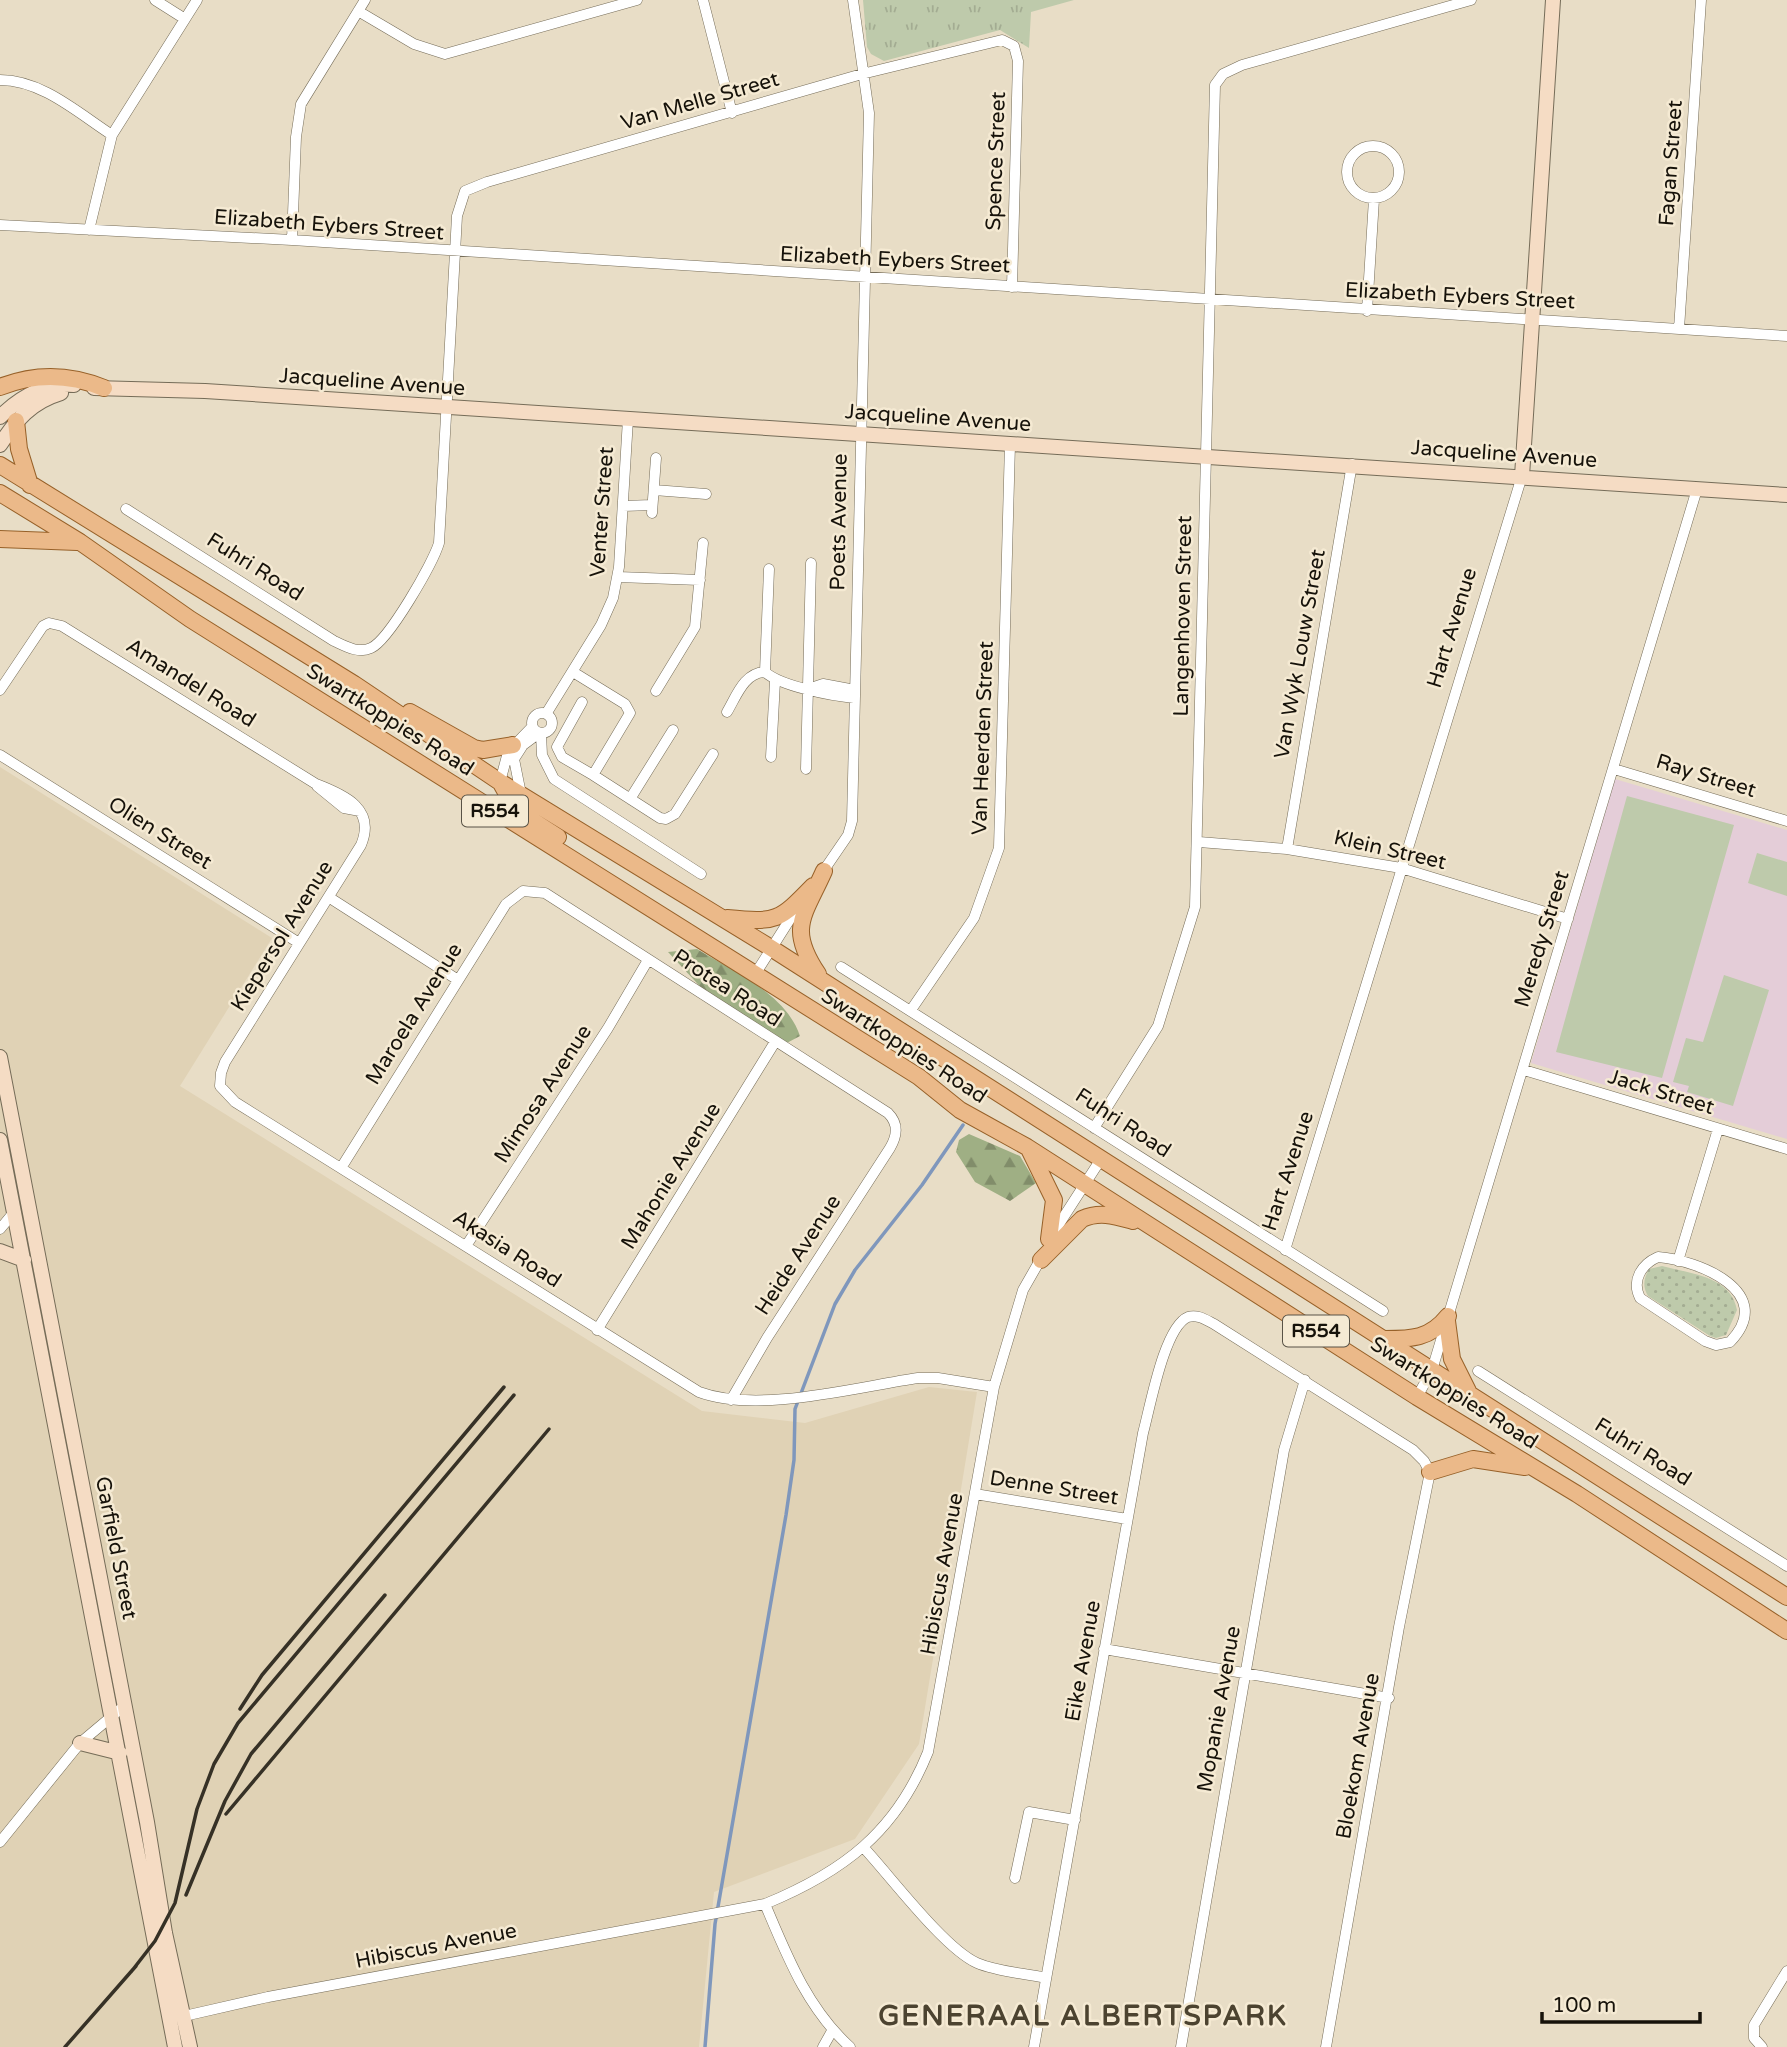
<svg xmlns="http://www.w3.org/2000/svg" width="1787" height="2047" font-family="'Varela Round',sans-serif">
	<defs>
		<pattern id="grass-tufts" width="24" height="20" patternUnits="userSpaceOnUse" patternTransform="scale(1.75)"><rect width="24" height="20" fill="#becaab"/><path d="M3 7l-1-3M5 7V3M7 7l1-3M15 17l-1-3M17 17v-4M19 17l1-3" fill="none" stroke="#a3ac92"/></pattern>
		<pattern id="forest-firs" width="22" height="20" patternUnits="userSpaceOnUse" patternTransform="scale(1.75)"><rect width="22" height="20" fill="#9faf84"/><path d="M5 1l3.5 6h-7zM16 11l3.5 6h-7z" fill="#818d6a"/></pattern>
		<pattern id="park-dots" width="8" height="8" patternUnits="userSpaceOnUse" patternTransform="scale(1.75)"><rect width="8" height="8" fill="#becaab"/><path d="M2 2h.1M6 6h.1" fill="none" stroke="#a3ac92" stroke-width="1.8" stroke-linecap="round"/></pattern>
	</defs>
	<rect width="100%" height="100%" fill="#e8ddc6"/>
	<path fill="#e0d2b5" d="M 0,767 L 272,938 L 180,1086 L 702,1411 L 805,1423 L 929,1387 L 977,1392 L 919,1744 L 855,1839 L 714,1892 L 699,2047 L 0,2047 Z"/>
	<path fill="#e4cdd8" d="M 1615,779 L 1787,830 L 1787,1139 L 1531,1063 Z"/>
	<path fill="url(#grass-tufts)" d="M 863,0 L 1074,0 L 1031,12 L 1029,48 L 1000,30 L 884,61 L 871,54 L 867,47 Z"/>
	<path fill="url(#forest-firs)" d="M 697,949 C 733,971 786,994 800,1036 L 783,1045 L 708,995 L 668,952 Z
		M 969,1134 L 1020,1156 L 1036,1183 L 1010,1201 L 975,1182 L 956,1152 L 959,1140 Z"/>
	<path fill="url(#park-dots)" d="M 1662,1266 C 1691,1274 1731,1276 1737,1310 L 1726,1335 L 1716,1338 L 1710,1336 L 1648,1296 C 1642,1286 1644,1278 1649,1269 Z"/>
	<path fill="#becaab" d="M 1627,796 L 1734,825 L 1662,1078 L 1556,1052 Z
		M 1757,853 L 1787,862 L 1787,896 L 1748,883 Z
		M 1724,975 L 1769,990 L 1733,1106 L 1687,1092 L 1689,1086 L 1673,1082 L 1686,1038 L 1703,1042 Z"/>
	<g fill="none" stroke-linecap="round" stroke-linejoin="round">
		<path stroke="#7f97bc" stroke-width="3.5" d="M 705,2047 L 715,1924 L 786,1515 L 794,1460 L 795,1409 L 835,1304 L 855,1270 L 922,1185 L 963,1125"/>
		<g stroke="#756c58" stroke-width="11">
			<path id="street" d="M 155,0 L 185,19
				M 703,0 L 732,113
				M 358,11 L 414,44 L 445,54 L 637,0
				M 0,80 C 42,80 78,113 112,135
				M1347 172a26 26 0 1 1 52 0a26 26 0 1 1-52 0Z
				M 0,225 L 292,240 L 1787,336
				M 89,230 L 112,135 L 197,0
				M 292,240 L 296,137 L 301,104 L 365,0
				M 1367,311 L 1374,199
				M 1679,329 L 1701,0
				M 654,490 L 706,494
				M 623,506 L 652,505
				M 126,509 L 334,641 C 345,646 358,654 371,648 C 389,640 433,563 439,543 L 457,216 L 465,191 L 487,182 L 862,74 L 1002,40 L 1014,46 L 1018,61 L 1012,287
				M 652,513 L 656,458
				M 769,569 L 765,672 C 780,686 832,696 854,698
				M 618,577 L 700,580
				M 573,672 L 625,704 L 630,713 L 593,775 L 660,818 L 666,819 L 675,814 L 713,754
				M 811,688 L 823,684 L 855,690
				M 0,690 L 43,626 L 49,623 L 62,626 L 316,784 C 345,795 376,809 361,845 L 225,1062 L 221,1073 L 220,1086 L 235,1102 L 699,1392 C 758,1414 856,1387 918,1378 L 938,1378 L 994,1387
				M 656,691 L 695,627 L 703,543
				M 582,702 L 557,747 L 562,757 L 593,775
				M 727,712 C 737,695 744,673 765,672
				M532 723a10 10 0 1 1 20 0a10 10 0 1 1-20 0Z
				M 546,714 L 601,625 L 613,598 L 619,567 L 628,419
				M 541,734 L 542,755 L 554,779 L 701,874
				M 0,755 L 299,943
				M 771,757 L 775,681
				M 806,769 L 811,563
				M 1614,769 L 1787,821
				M 500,782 L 508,752 L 532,727
				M 317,786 L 344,808 L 360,811
				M 521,794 L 514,759 L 523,745 L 539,733
				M 630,799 L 673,730
				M 1199,842 L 1287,849 L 1401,868 L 1568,919
				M 1287,849 L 1352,464
				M 822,873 L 848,835 L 852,821 L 869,113 L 853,0
				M 330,898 L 458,980
				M 841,967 L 1383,1311
				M 754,976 L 797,908
				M 911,1010 L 974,918 L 999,848 L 1010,444
				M 1524,1070 L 1787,1149
				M 1094,1128 L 1158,1026 L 1195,907 L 1215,85 L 1223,74 L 1242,65 L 1471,0
				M 341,1168 L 506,904 L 523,891 L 545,893 L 888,1113 C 899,1124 897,1136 890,1148 L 767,1338 L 731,1400
				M 0,1229 L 15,1211
				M 1052,1235 L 1101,1159
				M 466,1246 L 608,1028 L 648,960
				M 1285,1250 L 1522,476
				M 1658,1257 C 1698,1260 1778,1292 1730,1342 L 1716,1345 L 1705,1341 L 1640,1298 C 1631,1280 1642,1264 1658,1257 Z
				M 1678,1261 L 1718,1129
				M 597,1330 L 775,1042
				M 1478,1371 L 1787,1566
				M 1417,1397 L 1432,1370 L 1697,489
				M 975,1494 L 1127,1519
				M 1104,1649 L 1389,1698
				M 0,1842 L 80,1743 L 124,1706
				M 864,1848 C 891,1877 944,1948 977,1963 C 998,1972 1024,1973 1046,1978
				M 1015,1878 L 1029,1812 L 1075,1820
				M 765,1904 C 787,1956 807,2008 850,2047
				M 180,2017 L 268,1997 L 765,1904 C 843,1872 896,1832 928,1752 L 994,1387 L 1023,1290 L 1043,1255
				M 823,2047 L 832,2031
				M 1034,2047 L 1143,1433 C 1150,1408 1164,1327 1188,1317 C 1198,1314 1206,1320 1214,1324 L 1413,1450 L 1424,1461 L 1430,1472 L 1399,1627 L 1326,2047
				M 1181,2047 L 1284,1450 L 1305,1380
				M 1762,2047 L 1754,2038 L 1754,2025 L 1787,1971"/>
		</g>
		<g stroke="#756c58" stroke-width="16">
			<path id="secondary" d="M 94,388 L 205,391 L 1787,495
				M 0,417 C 20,397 45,383 74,385
				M 0,445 C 16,420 31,402 61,393
				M 1522,476 L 1553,0
				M 0,1057 L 147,1822 L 165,1933 L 190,2047
				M 0,1140 L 175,2047
				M 0,1251 L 24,1260
				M 80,1743 L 120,1753"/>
		</g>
		<g stroke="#976129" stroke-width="18">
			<path id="primary" d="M 0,387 C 35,373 70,374 104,388
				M 16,421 L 19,449 L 30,485
				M 0,465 L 354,684 L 500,782 L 771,948 L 1787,1597
				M 0,493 L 80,542 L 190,619 L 919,1077 L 960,1110 L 1027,1147 L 1417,1397 L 1577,1494 L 1787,1631
				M 0,539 L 77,542
				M 410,712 L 474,748 L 483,750 L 513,745
				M 502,785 L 516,810 L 558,837
				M 727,918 C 777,923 779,921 813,886
				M 818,974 C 787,928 804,916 824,871
				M 1030,1151 L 1054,1200 L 1049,1239
				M 1041,1260 L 1082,1219 C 1100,1211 1115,1216 1133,1221
				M 1447,1321 L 1452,1359 L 1468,1391
				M 1381,1339 C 1410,1339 1429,1340 1448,1316
				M 1430,1472 L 1473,1459 L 1525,1467"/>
		</g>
		<use href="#street" stroke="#fff" stroke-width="10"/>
		<use href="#secondary" stroke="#f5dcc4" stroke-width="14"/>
		<use href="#primary" stroke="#ebb989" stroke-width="16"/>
		<path stroke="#363126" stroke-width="3.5" d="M 240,1709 L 262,1675 L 504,1387
			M 226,1814 L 549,1429
			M 186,1895 L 225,1801 L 251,1754 L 385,1595
			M 131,1972 L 155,1941 L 175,1903 L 197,1809 L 214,1764 L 238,1723 L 514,1395
			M 65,2047 L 136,1966"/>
	</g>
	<g text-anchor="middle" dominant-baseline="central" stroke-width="5" stroke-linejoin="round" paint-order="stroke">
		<g fill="#f5ead3" stroke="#595346" stroke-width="2">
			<rect x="462" y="795.5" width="66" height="31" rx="5"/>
			<rect x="1283" y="1315.5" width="66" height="31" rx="5"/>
		</g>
		<g font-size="19" font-weight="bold" fill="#16120a">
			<text x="495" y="811">R554</text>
			<text x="1316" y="1331">R554</text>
		</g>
		<g font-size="21" fill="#16120a" stroke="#f5ead3">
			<text transform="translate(700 101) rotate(-16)">Van Melle Street</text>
			<text transform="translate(996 161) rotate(-88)">Spence Street</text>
			<text transform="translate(1671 163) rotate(-86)">Fagan Street</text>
			<text transform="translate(329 225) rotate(4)">Elizabeth Eybers Street</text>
			<text transform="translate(895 260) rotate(3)">Elizabeth Eybers Street</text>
			<text transform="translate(1460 296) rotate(3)">Elizabeth Eybers Street</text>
			<text transform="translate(372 382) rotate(4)">Jacqueline Avenue</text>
			<text transform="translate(938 418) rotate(4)">Jacqueline Avenue</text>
			<text transform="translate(1504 454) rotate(4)">Jacqueline Avenue</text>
			<text transform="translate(602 512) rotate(-86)">Venter Street</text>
			<text transform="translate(839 522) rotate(-89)">Poets Avenue</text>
			<text transform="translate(255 567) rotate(32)">Fuhri Road</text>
			<text transform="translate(1183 616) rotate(-89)">Langenhoven Street</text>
			<text transform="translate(1452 628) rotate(-73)">Hart Avenue</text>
			<text transform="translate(1300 654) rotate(-80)">Van Wyk Louw Street</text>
			<text transform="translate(191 683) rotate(32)">Amandel Road</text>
			<text transform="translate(390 720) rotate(32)">Swartkoppies Road</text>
			<text transform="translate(983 738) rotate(-88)">Van Heerden Street</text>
			<text transform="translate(1706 776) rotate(17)">Ray Street</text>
			<text transform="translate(160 833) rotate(32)">Olien Street</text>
			<text transform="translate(1390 850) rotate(13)">Klein Street</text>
			<text transform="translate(282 936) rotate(-58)">Kiepersol Avenue</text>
			<text transform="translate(1542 939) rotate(-73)">Meredy Street</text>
			<text transform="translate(727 988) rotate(33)">Protea Road</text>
			<text transform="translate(414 1014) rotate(-58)">Maroela Avenue</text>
			<text transform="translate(904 1046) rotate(33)">Swartkoppies Road</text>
			<text transform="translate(1661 1092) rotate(17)">Jack Street</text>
			<text transform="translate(543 1094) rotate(-57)">Mimosa Avenue</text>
			<text transform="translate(1123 1123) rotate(33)">Fuhri Road</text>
			<text transform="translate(1288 1171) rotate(-72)">Hart Avenue</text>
			<text transform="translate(671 1176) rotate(-58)">Mahonie Avenue</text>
			<text transform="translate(507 1249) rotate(33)">Akasia Road</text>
			<text transform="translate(798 1255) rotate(-57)">Heide Avenue</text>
			<text transform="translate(1454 1393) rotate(32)">Swartkoppies Road</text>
			<text transform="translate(1643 1452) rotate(32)">Fuhri Road</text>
			<text transform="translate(1054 1488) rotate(9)">Denne Street</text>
			<text transform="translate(116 1548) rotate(79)">Garfield Street</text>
			<text transform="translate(942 1574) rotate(-80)">Hibiscus Avenue</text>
			<text transform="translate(1083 1661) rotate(-80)">Eike Avenue</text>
			<text transform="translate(1219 1709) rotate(-80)">Mopanie Avenue</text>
			<text transform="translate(1358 1756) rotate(-80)">Bloekom Avenue</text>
			<text transform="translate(436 1946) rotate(-11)">Hibiscus Avenue</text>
		</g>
		<g font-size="28" font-weight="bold" letter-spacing="2" fill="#4c4330" stroke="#f5ead3">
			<text x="1083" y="2016">GENERAAL ALBERTSPARK</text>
		</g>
	</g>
	<path d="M1542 2012v10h158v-10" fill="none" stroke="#16120a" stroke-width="3.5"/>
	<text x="1552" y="2012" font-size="21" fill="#16120a" stroke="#f5ead3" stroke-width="5" paint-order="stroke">100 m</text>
</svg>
